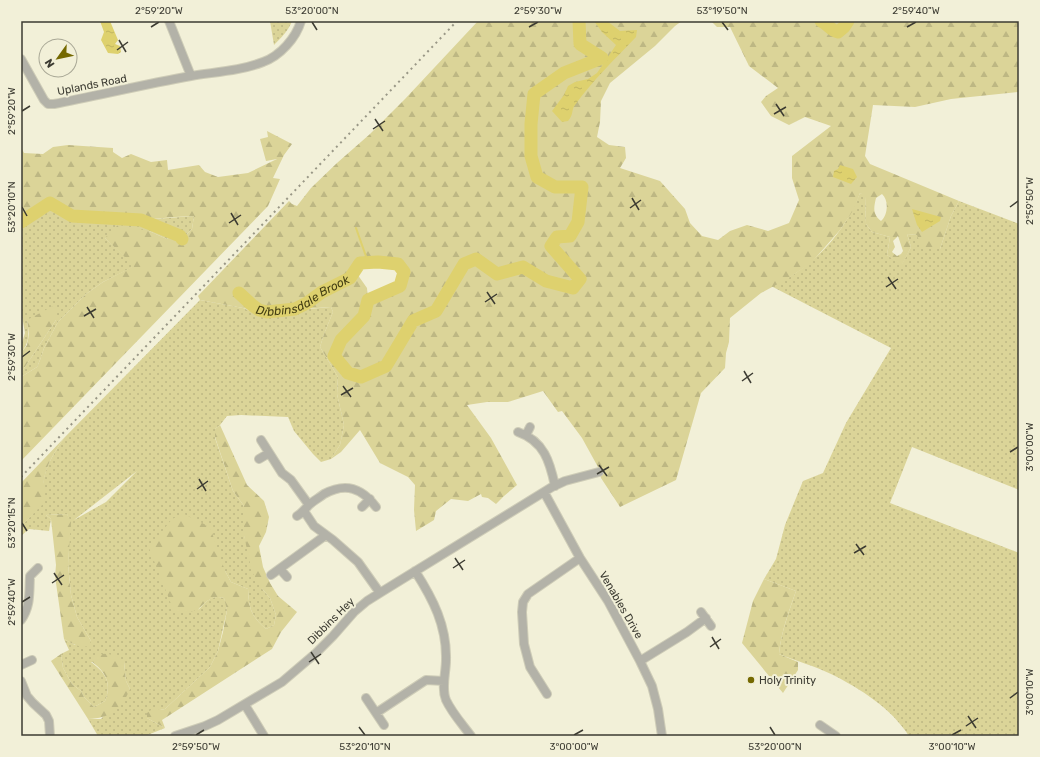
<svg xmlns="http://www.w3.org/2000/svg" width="1040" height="757" font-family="Rubik,sans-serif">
	<defs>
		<pattern id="grass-dots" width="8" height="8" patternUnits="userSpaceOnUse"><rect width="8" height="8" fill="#dbd498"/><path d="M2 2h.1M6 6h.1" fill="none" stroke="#bdb783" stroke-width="1.8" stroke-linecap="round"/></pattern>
		<pattern id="forest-firs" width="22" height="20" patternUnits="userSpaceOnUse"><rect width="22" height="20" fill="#dbd498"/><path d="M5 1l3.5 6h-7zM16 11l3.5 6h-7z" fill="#bdb783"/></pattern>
		<pattern id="water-ripples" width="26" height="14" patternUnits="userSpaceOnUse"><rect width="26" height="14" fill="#ded16e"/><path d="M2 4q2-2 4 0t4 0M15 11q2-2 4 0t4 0" fill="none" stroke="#bfb460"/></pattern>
	</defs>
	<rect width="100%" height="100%" fill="#f2f0d8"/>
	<path fill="url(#grass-dots)" fill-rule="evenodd" d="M 270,21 L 292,21 C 289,30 281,38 274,45 Z
		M 860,193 L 865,195 L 866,224 L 872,232 L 890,237 L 887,255 L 902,264 L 911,247 L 907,234 L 917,235 L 940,249 L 951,216 L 959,201 L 1019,224 L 1019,490 L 912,447 L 890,503 L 1019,553 L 1019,736 L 909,736 C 891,708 861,689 831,674 C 815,666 796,661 779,654 C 781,632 789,612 796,591 L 764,579 L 776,559 L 785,525 L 803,481 L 823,473 L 846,423 L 891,348 L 771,286 C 812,269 844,234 860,193 Z
		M 50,203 L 72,216 L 141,220 L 194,216 L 192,229 L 179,242 L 171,236 L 167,239 L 149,231 L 105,238 L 135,266 L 103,282 L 86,294 L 58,322 L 44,348 L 40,360 L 37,367 L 21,377 L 21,373 L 56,320 L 27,320 C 29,335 30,341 21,353 L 21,346 L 25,333 L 21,310 L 21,222 Z
		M 200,300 L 243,308 L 262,316 L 297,310 L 331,307 L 333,312 L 324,334 L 320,347 L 338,377 L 337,394 L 344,425 L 340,445 L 331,459 L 321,462 L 313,454 L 294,431 L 288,417 L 241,415 L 227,416 L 220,425 L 215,429 L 215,438 L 233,491 L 244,506 L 244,536 L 263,590 L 270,598 L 276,615 L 274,625 L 266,629 C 251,616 249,609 248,589 L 231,582 L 225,571 L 198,610 C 206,602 211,594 224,598 L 226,604 L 227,610 L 218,651 L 210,667 L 165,709 L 160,710 L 147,718 L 165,728 L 145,736 L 98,736 L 88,719 L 101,719 L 130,689 L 126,681 L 124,662 L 91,662 C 106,673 112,683 105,701 L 94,707 L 84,697 L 81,691 L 72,684 L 63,668 L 61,654 L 69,650 L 64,639 L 75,645 L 91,641 L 77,617 L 71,595 L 68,564 L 70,522 L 67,514 L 46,515 L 51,519 L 49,531 L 29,529 L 21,536 L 21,526 L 43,503 C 40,476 49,460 64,438 ZM 137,471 L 106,502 L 74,520 Z"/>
	<path fill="url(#forest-firs)" fill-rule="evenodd" d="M 478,21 L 682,21 L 675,26 L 655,46 L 610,83 L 601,101 L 600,122 L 597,137 L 609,145 L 625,147 L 626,158 L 620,168 L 660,181 L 685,209 L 690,223 L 702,236 L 718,240 L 730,231 L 747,225 L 768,231 L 789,223 L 799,200 L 792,178 L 792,156 L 831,126 L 805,117 L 789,125 L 771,116 L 761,102 L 766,96 L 778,88 L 749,66 L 730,27 L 717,27 L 711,21 L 1019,21 L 1019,92 L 951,99 L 915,107 L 873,105 L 865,156 L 870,164 L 959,201 L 951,216 L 940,249 L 922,249 L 917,235 L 907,234 L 911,247 L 902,265 L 887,255 L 890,237 L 872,232 L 866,224 L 865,196 L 860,193 L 854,209 L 840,230 L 811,263 L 787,279 L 761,293 L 730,318 L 729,342 L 726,353 L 725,368 L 701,393 L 676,480 L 620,507 L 601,478 L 598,467 L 582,438 L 562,411 L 558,412 L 543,391 L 508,402 L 487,402 L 467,405 L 491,438 L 517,485 L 504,496 L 496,504 L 488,498 L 482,497 L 481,494 L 468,501 L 451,499 L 436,511 L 434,520 L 416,531 L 414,510 L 415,485 L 408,477 L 380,463 L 360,430 L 341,452 L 331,459 L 340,445 L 344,425 L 337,394 L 338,377 L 320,347 L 324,334 L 333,312 L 331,307 L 258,312 L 243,308 L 200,300 L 198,296 L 289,201 L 292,204 L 297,206 L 311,188 L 337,163 L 370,134 L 405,99 ZM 882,194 C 889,200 888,215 881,221 C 872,214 874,207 876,198 ZM 898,236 L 903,251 L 901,254 L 897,256 L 892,252 L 895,247 L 893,241 ZM 378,262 L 398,264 L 404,272 L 400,286 L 368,300 L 367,288 L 355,271 L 360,263 Z
		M 267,131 L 292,144 L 284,155 L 273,178 L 280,179 L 268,206 L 21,461 L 21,377 L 37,367 L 40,360 L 44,348 L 58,322 L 86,294 L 103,282 L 134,266 L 105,238 L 118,225 L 149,231 L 167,239 L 171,236 L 179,242 L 192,229 L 194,216 L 175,217 L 141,220 L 72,216 L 50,203 L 21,222 L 21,147 L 24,153 L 43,154 L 53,147 L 68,145 L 113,148 L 113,152 L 122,158 L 131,154 L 151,162 L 167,160 L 168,170 L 199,165 L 205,172 L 218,177 L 248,173 L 277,159 L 266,161 L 260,139 L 268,137 Z
		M 55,305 L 56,320 L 21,373 L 21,353 L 27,345 L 29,334 L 27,320 Z
		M 220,425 L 247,485 L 264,501 L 269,517 L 266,532 L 259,546 L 263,567 L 270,583 L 278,596 L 297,612 L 281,632 L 272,649 L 162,720 L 165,728 L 147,718 L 147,713 L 155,707 L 160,710 L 165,709 L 210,667 L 218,651 L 223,632 L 227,610 L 224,598 C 206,592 204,612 185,613 C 181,613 176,611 173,609 L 149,548 L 172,519 L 184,514 L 210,527 L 225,571 L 231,582 L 248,589 C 249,609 251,616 266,629 L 274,625 L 276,615 L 270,598 L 263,590 L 252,572 L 244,536 L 244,506 L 233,491 L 215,437 L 215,429 Z
		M 64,438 C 49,460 40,476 44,503 L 21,526 L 21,483 Z
		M 67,514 L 71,522 L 68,564 L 71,595 L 77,617 L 91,641 L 89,646 C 79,648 73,644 64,639 L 55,576 L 56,565 L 51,519 L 46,515 Z
		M 764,579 L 796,591 C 789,611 781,632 779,654 L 798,662 L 798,670 L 783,693 L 742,643 L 753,601 Z
		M 61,654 L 63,668 L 72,684 L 81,691 L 84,697 L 94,707 L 105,701 C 112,683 106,672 91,661 C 93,660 96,656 99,655 C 108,651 117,657 124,662 L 126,681 L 130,689 C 121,710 111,718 88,719 L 51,661 Z"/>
	<path fill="url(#water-ripples)" d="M 100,21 L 110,21 L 118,40 L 115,44 L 120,46 L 121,52 L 118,54 L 108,53 L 101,40 L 104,32 Z
		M 594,21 L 607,21 L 620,31 L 637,30 L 636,37 C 615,59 593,80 575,105 C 571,110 574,114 568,121 L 562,122 L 552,111 L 564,95 L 568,86 L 575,82 L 588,79 L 597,73 L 616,45 L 602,32 Z
		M 840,165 L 853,169 L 857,177 L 851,184 L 833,177 L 834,171 L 838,169 Z
		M 912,209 L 941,217 L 940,221 L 922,232 L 917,225 Z"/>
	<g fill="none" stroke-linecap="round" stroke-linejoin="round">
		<path stroke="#ded16e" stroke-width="2" d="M 356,228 L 368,262"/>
		<g stroke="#ded16e" stroke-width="13">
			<path d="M 821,21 C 829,25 830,30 838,32 L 844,27 L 848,21"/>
			<path d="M 21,222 L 50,203 L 72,216 L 141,220 L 180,236 L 182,239"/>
			<path id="s1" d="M 239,293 L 252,305 L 259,310 L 267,312 L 295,309 L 307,303 L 322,292 L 350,278 L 360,263 L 378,262 L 398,264 L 404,272 L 400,286 L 368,300 L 364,316 L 341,340 L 334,356 L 348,373 L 361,377 L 386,366 L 413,321 L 436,311 L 464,264 L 476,259 L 497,274 L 523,267 L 546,281 L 573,288 L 580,279 L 551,246 L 557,237 L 570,236 L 578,222 L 582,187 L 555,187 L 537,177 L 531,156 L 531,124 L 534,94 L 564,73 L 602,58 L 580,44 L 579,21"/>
		</g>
		<g stroke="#ceccb7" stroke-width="10">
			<path id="minor" d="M 169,21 L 191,76
				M 21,59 L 44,100 L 48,104 L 54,104 C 100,95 146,84 191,76 C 215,72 240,71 263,62 C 280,56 296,38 301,21
				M 518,432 C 544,441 550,462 555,486
				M 526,435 L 530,427
				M 261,440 L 282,473 L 291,480 L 309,505
				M 259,459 L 269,453
				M 544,492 L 580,558 L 608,601 L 640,661 L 652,686 L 658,709 L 662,736
				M 362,507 L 370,499
				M 304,511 L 314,526 L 333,540 L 358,562 L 380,593
				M 297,516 C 302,513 305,509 309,505 C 313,501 319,498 324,494 C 346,482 362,488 376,507
				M 280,569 L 287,577
				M 415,571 C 433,599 447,626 446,660 C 446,673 441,688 446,700 C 452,713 463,725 471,736
				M 271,575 L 326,535
				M 701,612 L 711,626
				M 21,620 C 31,606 29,592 30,576 L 38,568
				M 640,661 L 687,632 L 706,618
				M 21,665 L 32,660
				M 21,681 L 27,696 L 33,703 L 46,715 L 49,721 L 50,736
				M 547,694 L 530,667 L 524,644 L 522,612 L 523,602 L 528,594 L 580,558
				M 366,698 L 384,725
				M 245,705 L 264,736
				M 376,713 L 426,680 L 444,681
				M 820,725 L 836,736
				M 175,736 L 205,726 L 218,720 L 282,682 L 316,653 L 333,636 L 354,612 L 367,601 L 383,591 L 552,487 L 565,481 L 599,472"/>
		</g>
		<use href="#minor" stroke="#b3b2a8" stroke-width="8"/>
		<path stroke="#999786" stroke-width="2" stroke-dasharray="2 4" stroke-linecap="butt" d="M 21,477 L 457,21"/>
	</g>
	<path fill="none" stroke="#3c3b32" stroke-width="1.5" d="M 312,22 L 317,30M 722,22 L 728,30M 151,27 L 159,22M 529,27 L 538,22M 907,27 L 916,22M 119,40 L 126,52M 117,50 L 128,42M 776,104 L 784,116M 22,111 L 30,106M 774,114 L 786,107M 375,119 L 383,131M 373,129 L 385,121M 632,198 L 639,210M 22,207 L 27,216M 1010,207 L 1018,201M 630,208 L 641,200M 231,213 L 238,225M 229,223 L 241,215M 888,277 L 896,289M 886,287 L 898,279M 487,292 L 495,304M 485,302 L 497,294M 87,307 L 94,318M 84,316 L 96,309M 22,357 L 30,351M 744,371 L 751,383M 742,381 L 753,373M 343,386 L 351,397M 341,395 L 353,388M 1010,452 L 1018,447M 599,465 L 607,476M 597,474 L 609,467M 199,479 L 206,491M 197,489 L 208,481M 22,523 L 27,531M 856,544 L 864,555M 854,553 L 866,546M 455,558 L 463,570M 453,568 L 465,560M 54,573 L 62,585M 52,583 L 64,575M 22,602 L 30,597M 712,637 L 719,649M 710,647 L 721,639M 311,652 L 319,664M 309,662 L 321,654M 1010,698 L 1018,692M 968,716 L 976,728M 966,726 L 978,718M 359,727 L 365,735M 770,727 L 775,735M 196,735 L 204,730M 574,735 L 583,730M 952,735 L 961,730"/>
	<circle fill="#756900" stroke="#f2f0d8" stroke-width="1.5" cx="751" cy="680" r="4"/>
	<g text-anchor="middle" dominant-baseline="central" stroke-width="4" stroke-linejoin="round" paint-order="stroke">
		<g font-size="11" fill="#3c3b32" stroke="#f2f0d8">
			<text transform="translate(92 85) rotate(-11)">Uplands Road</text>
			<text transform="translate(621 605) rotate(60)">Venables Drive</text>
			<text transform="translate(331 621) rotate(-45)">Dibbins Hey</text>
		</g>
		<g font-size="11" fill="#3c3b32" stroke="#f2f0d8" text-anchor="start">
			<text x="759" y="680">Holy Trinity</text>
		</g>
		<g font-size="12" font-style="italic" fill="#423d12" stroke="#f2f0d8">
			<text stroke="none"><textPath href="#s1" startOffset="74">Dibbinsdale Brook</textPath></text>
		</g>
	</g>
	<rect width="1040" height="757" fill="none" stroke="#f2f0d8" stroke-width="44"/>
	<g transform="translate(58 58) rotate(237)"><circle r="19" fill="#f2f0d8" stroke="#a9a896"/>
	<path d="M0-3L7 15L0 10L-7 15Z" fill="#756900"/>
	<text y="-6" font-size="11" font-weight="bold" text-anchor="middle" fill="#3c3b32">N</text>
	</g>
	<rect x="22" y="22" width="996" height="713" fill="none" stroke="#3c3b32" stroke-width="1.5"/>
	<g font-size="10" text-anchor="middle" fill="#3c3b32">
		<text x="159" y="14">2°59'20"W</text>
		<text x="312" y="14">53°20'00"N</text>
		<text x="538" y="14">2°59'30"W</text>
		<text x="722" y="14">53°19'50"N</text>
		<text x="916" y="14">2°59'40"W</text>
		<text transform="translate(11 111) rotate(-90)" y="4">2°59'20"W</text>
		<text transform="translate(1029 201) rotate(-90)" y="4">2°59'50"W</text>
		<text transform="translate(11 207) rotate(-90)" y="4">53°20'10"N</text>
		<text transform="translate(11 357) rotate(-90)" y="4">2°59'30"W</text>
		<text transform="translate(1029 447) rotate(-90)" y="4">3°00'00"W</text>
		<text transform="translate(11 523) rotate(-90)" y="4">53°20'15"N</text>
		<text transform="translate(11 602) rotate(-90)" y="4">2°59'40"W</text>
		<text transform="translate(1029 692) rotate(-90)" y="4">3°00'10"W</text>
		<text x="196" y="750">2°59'50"W</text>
		<text x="365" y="750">53°20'10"N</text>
		<text x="574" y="750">3°00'00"W</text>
		<text x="775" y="750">53°20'00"N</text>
		<text x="952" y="750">3°00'10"W</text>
	</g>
</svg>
